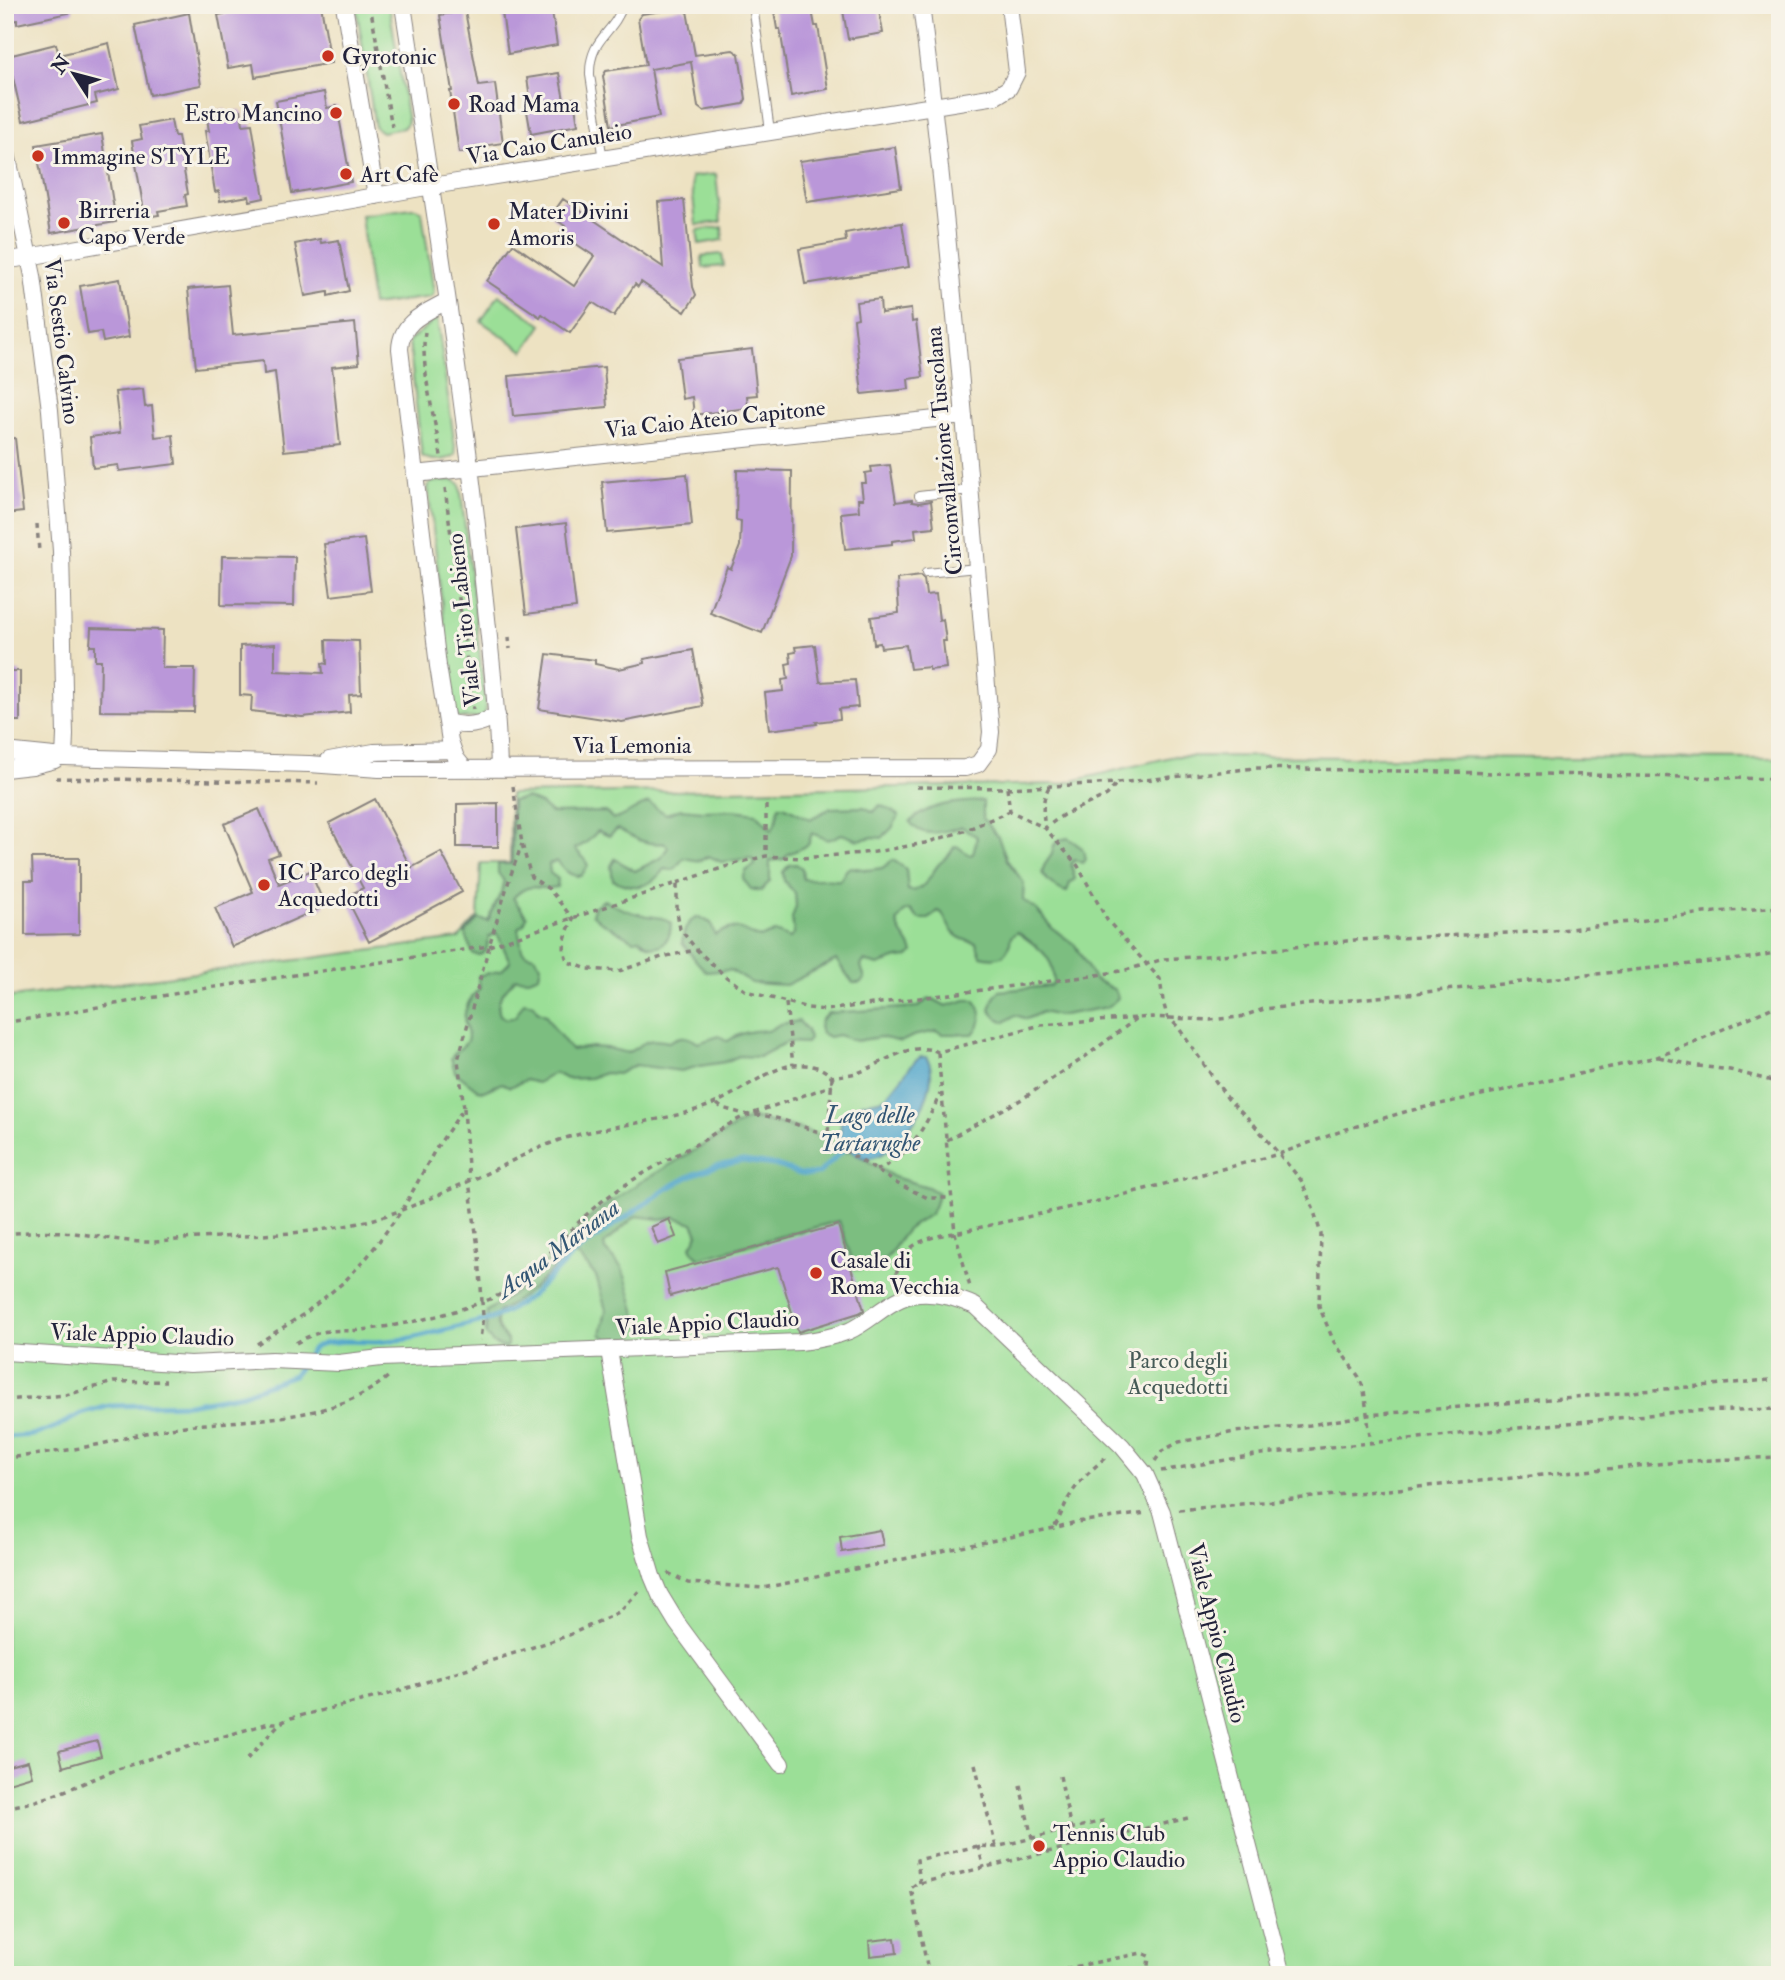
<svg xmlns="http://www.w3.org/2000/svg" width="1785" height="1980" font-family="'IM FELL Double Pica',serif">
	<rect width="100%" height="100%" fill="#f7f3e8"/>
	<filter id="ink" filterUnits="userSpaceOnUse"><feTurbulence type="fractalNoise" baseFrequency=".0143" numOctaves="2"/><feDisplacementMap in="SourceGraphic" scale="14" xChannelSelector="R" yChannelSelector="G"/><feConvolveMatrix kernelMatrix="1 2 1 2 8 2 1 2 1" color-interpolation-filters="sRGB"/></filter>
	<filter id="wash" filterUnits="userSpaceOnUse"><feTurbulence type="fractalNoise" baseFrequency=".00686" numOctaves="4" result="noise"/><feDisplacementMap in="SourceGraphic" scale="28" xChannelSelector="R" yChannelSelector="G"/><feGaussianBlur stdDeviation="1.57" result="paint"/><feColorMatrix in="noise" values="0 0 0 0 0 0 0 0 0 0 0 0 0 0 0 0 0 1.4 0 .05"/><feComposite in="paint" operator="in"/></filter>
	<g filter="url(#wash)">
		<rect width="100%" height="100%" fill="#ede2c2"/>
		<path fill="#9bdf97" stroke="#5e8069" stroke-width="2" d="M 356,5 L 389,5 L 408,122 L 403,128 L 382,132 L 375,127 Z
			M 716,174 L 721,222 L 696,225 L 691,177 Z
			M 412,208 L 416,208 L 422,212 L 434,293 L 431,297 L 372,305 L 361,215 Z
			M 722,227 L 723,240 L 699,244 L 697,230 Z
			M 722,254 L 724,266 L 703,268 L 702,256 Z
			M 499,295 L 542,325 L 524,351 L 481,321 Z
			M 437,318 L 456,454 C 448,461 430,462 422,456 L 409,341 Z
			M 453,480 L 460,484 L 486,708 L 485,715 L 482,718 L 457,718 L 455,714 L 428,487 L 431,482 Z
			M 1175,756 L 1780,759 L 1780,1975 L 5,1975 L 5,998 L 458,939 L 478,917 L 481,863 L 510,863 L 510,794 L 1060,784 Z"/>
		<path fill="#7cbe80" stroke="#4f705e" stroke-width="2" d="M 526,798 L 541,804 L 551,813 L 606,812 L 613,819 C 629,816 634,807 649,803 L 666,814 L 681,809 L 703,811 L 734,810 L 756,813 L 772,830 L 776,821 L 779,806 L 784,806 L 810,819 L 831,808 L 864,807 L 874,812 L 880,805 L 889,809 L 899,816 L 892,828 L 882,838 L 874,837 L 858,840 L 842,834 L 828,840 L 812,833 L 808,845 L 788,854 L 784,859 L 770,861 L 770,881 L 761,891 L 751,889 L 743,879 L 746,871 L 755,865 L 752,858 L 721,862 L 709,856 L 699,861 L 684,858 L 673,870 L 664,869 C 650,889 635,890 613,880 L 611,866 L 615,859 L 635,871 L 661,858 L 668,847 L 665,843 C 647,846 633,838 618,829 L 609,836 L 598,831 L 586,843 L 575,849 L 585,859 L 588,866 L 581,876 C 569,876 564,870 557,861 L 549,864 L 550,873 L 558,879 L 557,887 C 536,892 532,879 513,898 L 527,917 L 524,924 L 518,928 L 522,950 L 526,954 L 534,956 L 541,965 L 539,975 L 529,979 L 516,978 C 506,990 494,998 500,1015 L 507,1019 L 515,1017 L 524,1002 L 534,1004 L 537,1011 L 546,1015 C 552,1028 563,1038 571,1050 L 592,1047 L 607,1048 L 628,1053 C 644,1042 649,1037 669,1042 C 681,1035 687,1035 698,1043 L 719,1036 L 728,1041 C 739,1033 755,1029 768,1031 L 780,1024 L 799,1021 L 807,1030 L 809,1039 L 806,1043 L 787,1042 L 759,1057 L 739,1056 L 725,1062 L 700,1066 L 681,1071 L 635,1065 L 618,1074 L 605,1073 L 590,1078 L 566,1079 L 555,1073 L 537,1083 L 526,1080 L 510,1087 L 502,1083 L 484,1091 L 478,1090 L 455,1072 L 451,1058 C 455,1052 464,1046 467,1041 C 470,1034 466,1030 465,1024 C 462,1011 470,997 480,988 L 478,976 L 502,970 L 510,962 L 497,933 L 489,937 L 486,951 L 480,955 L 473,954 L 465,933 L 478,919 L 488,921 L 502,890 L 504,881 L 498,873 L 498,864 L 512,864 L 512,801 Z
			M 983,801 L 983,818 L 998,837 L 1007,860 L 1024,883 L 1023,900 L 1037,910 L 1052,928 L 1075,945 L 1094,979 L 1115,990 L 1118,998 L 1108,1007 L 1058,1016 L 1042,1012 L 1027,1019 L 1015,1015 L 1005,1022 L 997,1018 L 990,1010 L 994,998 L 999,991 L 1050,986 L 1053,984 C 1056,957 1038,947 1017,932 L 1011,937 C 1009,956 1000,961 981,956 L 976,943 C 954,939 951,932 942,913 L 938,911 L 929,919 L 919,919 L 910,910 L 904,912 L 897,922 C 901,938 909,938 913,953 L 909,957 L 898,958 L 878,965 L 864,961 L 861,966 L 865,979 L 860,983 L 853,983 L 836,960 L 786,985 L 752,983 L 730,970 L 707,972 C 696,963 691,953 682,943 C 684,931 686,921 699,917 L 711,923 L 715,935 C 738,922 738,930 760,938 L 775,932 L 790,938 L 794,934 L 792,918 L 796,906 L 795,893 L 784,881 L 783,872 L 789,865 L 796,864 L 802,868 L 803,879 C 809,880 812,879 819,879 C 826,878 832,881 840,880 L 847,869 L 851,867 L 868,870 L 882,868 L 893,860 L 906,869 L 908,890 L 912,891 C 927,888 930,874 939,864 C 946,858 950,855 954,847 L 957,846 L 969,855 L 973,854 L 977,837 L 962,827 C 944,831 922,840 910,822 C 929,803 958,802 983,801 Z
			M 1068,838 L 1082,848 L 1086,859 L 1083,863 L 1075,860 L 1071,864 L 1075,879 L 1070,883 L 1067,892 C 1057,890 1047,881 1042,873 L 1044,866 L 1052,854 L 1054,845 L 1059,840 Z
			M 604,900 C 616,907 629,912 643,915 C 655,918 660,915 671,923 C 671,943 656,955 640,939 L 633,940 L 600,921 L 592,914 L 595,906 Z
			M 933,999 L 946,1006 L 966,1000 L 974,1000 C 984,1011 983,1023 973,1034 L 942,1034 L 937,1031 L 913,1036 L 901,1042 L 880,1037 L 856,1041 L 838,1035 L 829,1037 L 821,1033 L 819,1027 L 821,1020 L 828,1013 L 918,1007 L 927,1000 Z
			M 750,1118 C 784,1124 819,1130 846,1152 L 850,1150 L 894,1177 L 928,1187 L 938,1193 C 932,1222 927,1213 908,1229 C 904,1232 901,1238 898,1242 C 887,1260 877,1271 855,1269 L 839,1221 L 699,1258 L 694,1253 L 691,1246 L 698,1234 L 693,1223 L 675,1217 L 660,1219 L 636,1216 L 604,1244 L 605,1250 L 622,1268 L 628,1285 L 639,1325 L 632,1340 L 611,1342 L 601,1334 L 606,1310 L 596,1276 L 578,1256 L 567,1255 C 544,1279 527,1296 498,1312 C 495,1325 497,1330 507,1340 L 507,1345 L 505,1348 L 494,1344 L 486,1335 L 487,1311 L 516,1292 L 596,1212 L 639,1183 Z"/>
		<path fill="#4da4ca" stroke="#386382" stroke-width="2" d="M 921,1057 L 926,1057 C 947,1083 899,1160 867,1158 C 857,1158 847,1148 840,1141 L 841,1121 L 849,1110 L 862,1103 L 880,1100 L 888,1095 L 915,1061 Z"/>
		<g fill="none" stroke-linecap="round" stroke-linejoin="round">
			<path stroke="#4da4ca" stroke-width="5" d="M 5,1437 L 34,1435 L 56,1427 L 81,1414 L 109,1406 L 188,1404 L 243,1394 L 294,1375 L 313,1348 L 325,1343 L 345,1341 L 376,1342 L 407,1339 L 491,1319 L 508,1311 L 531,1296 L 574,1253 L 668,1188 L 692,1175 L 716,1166 L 743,1161 L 774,1165 L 800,1174 L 810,1175 L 819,1173 L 851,1143"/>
		</g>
		<g id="blocks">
			<path fill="#ba97d9" d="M 5,5 L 73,5 L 73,12 L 17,24 L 17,20 L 5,22 Z
				M 239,5 L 321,5 L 331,63 L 255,77 L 253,64 L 228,68 L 218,15 L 240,11 Z
				M 501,5 L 551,5 L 557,45 L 508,54 Z
				M 773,5 L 811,5 L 815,26 L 818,26 L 828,89 L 791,96 L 780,29 L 777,29 Z
				M 842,5 L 878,5 L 883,33 L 848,39 Z
				M 682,8 L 687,11 L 695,55 L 733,50 L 739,54 L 746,99 L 743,104 L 703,111 L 698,107 L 691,62 L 651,69 L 659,117 L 611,126 L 603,76 L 606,71 L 646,65 L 638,19 L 642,14 Z
				M 465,11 L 479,86 L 495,84 L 503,143 L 476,147 L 476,151 L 459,153 L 450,91 L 452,91 L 440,15 Z
				M 189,13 L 201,85 L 150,95 L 135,25 Z
				M 109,43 L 119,89 L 95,95 L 97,103 L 23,121 L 8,56 L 56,44 L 59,55 Z
				M 559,73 L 564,100 L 574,98 L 578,125 L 531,134 L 527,111 L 532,110 L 527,78 Z
				M 324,92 L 327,108 L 337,106 L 351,182 L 292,193 L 276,101 Z
				M 225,109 L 226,113 L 241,110 L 243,125 L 252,124 L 264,198 L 250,201 L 249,196 L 220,201 L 219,191 L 215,192 L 205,131 L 209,131 L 206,112 Z
				M 171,120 L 174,136 L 178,136 L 188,194 L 185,195 L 187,206 L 158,211 L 159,215 L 145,217 L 132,141 L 142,139 L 139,126 Z
				M 102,134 L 116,222 L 51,233 L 36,145 Z
				M 895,147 L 901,188 L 807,202 L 800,161 Z
				M 563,199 L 663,267 L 658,202 L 684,200 L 693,287 L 696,295 L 685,312 L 641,282 L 638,287 L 635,284 L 614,316 L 592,302 L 570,333 L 542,314 L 540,317 L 487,281 L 513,244 L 574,286 L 594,256 L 560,233 L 565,226 L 551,216 Z
				M 902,223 L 909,267 L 805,284 L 799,249 L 846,241 L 845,233 Z
				M 320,239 L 321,243 L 339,240 L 349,291 L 328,296 L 328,292 L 305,296 L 295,244 Z
				M 120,279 L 129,337 L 103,342 L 101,332 L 88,334 L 80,286 Z
				M 228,285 L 233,335 L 355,323 L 359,364 L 332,367 L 340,445 L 284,451 L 275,372 L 264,374 L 263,361 L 196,368 L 188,289 Z
				M 880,299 L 881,313 L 911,309 L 912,322 L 916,321 L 923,377 L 908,379 L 909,389 L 862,394 L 854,319 L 858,318 L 856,302 Z
				M 752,349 L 757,395 L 747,396 L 748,408 L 694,415 L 692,397 L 682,399 L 677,358 Z
				M 604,367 L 607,407 L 513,416 L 509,376 Z
				M 143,389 L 145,407 L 152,406 L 155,437 L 173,435 L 176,464 L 119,471 L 118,465 L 93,468 L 90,437 L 120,433 L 115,392 Z
				M 15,438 L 23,512 L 5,514 L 5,439 Z
				M 890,465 L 896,502 L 912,500 L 912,502 L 919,503 L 931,501 L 934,527 L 915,529 L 916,538 L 892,541 L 892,544 L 845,549 L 841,513 L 859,511 L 858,499 L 863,499 L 861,483 L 866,483 L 865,473 L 872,472 L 871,467 Z
				M 737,470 L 792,471 L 791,556 L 762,633 L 710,613 L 727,567 L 731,569 L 740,546 L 741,521 L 736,520 Z
				M 687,474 L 692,525 L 607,533 L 602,482 Z
				M 566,523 L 576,608 L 526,614 L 516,529 Z
				M 364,539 L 371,591 L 331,596 L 324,544 Z
				M 222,556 L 295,557 L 294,606 L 221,605 Z
				M 920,576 L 924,579 L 926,595 L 936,594 L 939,620 L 943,619 L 946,641 L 943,641 L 946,668 L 929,670 L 929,667 L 910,669 L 906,645 L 881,648 L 880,643 L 874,644 L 871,617 L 899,613 L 897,579 Z
				M 91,628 L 163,630 L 162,668 L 195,668 L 194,712 L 100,711 L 101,660 L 95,660 L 95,646 L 90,646 Z
				M 326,640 L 359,641 L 361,694 L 349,695 L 350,712 L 302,717 L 251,711 L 252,696 L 240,695 L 240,646 L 275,644 L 275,671 L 323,673 L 322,663 L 327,664 Z
				M 815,645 L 820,682 L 855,680 L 858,707 L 839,709 L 840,719 L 816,722 L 817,724 L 769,730 L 765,693 L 783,691 L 782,680 L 788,679 L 786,664 L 791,663 L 790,653 L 796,652 L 795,647 Z
				M 693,650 L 703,706 L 622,722 L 539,709 L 547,654 L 595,660 L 595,664 L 619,669 L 645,663 L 644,659 Z
				M 5,671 L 20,671 L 20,721 L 5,721 Z
				M 375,799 L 411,868 L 441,852 L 462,892 L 369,942 L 346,897 L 363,888 L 329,823 Z
				M 498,803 L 498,847 L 457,847 L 457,804 Z
				M 259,809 L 279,854 L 268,858 L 279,884 L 310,871 L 325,906 L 232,947 L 215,908 L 253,892 L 224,824 Z
				M 32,858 L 79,858 L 79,934 L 25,935 L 25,881 L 33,881 Z
				M 669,1219 L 676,1237 L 658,1244 L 651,1227 Z
				M 838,1225 L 864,1310 L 859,1313 L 798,1332 L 778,1267 L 670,1296 L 665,1272 Z
				M 880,1530 L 883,1545 L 842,1552 L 840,1537 Z
				M 97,1741 L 101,1756 L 63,1767 L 59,1751 Z
				M 28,1761 L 32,1776 L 5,1784 L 5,1767 Z
				M 895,1938 L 897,1953 L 870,1956 L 869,1941 Z"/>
		</g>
	</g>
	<g filter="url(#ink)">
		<use href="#blocks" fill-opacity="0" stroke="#88827e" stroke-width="2"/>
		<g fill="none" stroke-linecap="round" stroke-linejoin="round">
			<g stroke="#88827e" stroke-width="10">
				<path id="lane" d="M 753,5 L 770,131
					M 603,160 L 590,75 C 589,38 614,34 623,5
					M 919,496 L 970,490
					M 926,573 L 977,568"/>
			</g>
			<g stroke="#88827e" stroke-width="18">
				<path id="street" d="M 344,5 L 376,196
					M 403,5 C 431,187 460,369 480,552 C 487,624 497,696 499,768
					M 5,144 L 33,276 L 50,410 L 61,551 L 65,735 L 64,757
					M 5,261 L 432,186 L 996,96 L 1009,88 L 1017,72 L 1009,5
					M 447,301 C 425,313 401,321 400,349 L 438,666 L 450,741 L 456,758 L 464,768
					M 415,474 L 964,416
					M 447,722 C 466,728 480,725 497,715
					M 5,751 L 64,757 L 309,764 L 379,769 L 965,768 L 978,764 L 989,749 L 991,732 C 970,490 952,247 921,5
					M 329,760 L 374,752 L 453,750
					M 5,769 L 32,766 L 55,760
					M 609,1350 L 640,1536 L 652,1576 L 660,1595 L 677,1623 L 781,1764
					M 5,1352 L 190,1364 L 272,1360 L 339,1363 L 381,1358 L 800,1342 C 817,1340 833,1337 849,1331 C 867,1323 882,1307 900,1299 C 924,1288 952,1296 975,1306 L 1122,1446 L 1145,1474 L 1162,1512 L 1282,1975"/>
			</g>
			<path stroke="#88827e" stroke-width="3.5" stroke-dasharray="5 5" stroke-linecap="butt" d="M 370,5 L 392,127
				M 425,332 C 420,367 435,419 441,456
				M 445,488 L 473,709
				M 37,524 L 39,552
				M 509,637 L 510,649
				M 56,778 L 318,783
				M 513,786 L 522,844 L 531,877 L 549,889 L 573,919 C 566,934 560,947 568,962 L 588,969 L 619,971 L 662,957 L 696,950
				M 917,787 L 1007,788 L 1010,811 L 1045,828 L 1078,866 L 1107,920 L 1160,979 L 1163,1001 L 1167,1016 L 1178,1027 L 1228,1099 L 1251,1121 L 1301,1180 L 1312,1205 L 1321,1234 L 1319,1306 L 1334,1342 L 1359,1377 L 1364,1390 L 1371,1444
				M 1049,787 C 1041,801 1043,813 1045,828 L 1063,815 L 1107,795 L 1116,784
				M 1007,788 L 1117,783 L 1256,768 L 1780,779
				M 766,805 L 766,856
				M 677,883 L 734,864 L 766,856 L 802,858 L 875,852 L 925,843 L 964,831 L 1010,811
				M 786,1003 L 793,1065
				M 5,1022 L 23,1020 L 208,988 L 489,946 L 677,883 L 677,911 L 680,929 L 697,950 L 725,976 L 746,991 L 808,1008 L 826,1010 L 1091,976 L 1126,970 L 1164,959 L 1233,954 L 1355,940 L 1553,931 L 1704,913 L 1780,907
				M 938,1053 L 955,1233 L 970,1287
				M 1659,1057 L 1691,1065 L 1730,1070 L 1780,1083
				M 832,1077 L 828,1134 L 849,1153 L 898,1184 L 928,1198 L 951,1198
				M 717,1104 L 722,1108 L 748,1115 L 833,1085
				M 464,1108 L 469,1181 L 479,1255 L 482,1302 C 530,1287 558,1238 595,1207 C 628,1180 667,1160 704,1140 C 713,1134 742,1115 751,1115 C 777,1114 803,1129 828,1134
				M 947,1140 L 1022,1099 L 1082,1059 L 1136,1019
				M 876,1170 C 908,1159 927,1124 940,1094
				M 5,1234 C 24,1232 44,1231 63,1232 C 93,1234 122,1243 153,1242 C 169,1242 184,1238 200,1238 C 255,1235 309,1235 363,1222 C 401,1213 437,1195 472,1180 C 504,1166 535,1147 569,1137 C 615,1124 663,1122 708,1106 C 734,1097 770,1067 794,1065 C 809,1064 822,1066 832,1077 C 841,1075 851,1075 860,1072 C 884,1063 911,1040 938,1052 L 1041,1025 L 1152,1017 L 1210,1020 L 1240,1017 L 1264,1009 L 1749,958 L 1780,952
				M 896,1283 C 895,1247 924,1237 955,1233 L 1107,1199 L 1279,1154 L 1347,1129 L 1408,1111 L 1657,1057 L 1685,1046 L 1780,1004
				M 296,1343 C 328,1324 338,1334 370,1329 C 408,1324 446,1315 482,1302 L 483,1316 L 480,1340
				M 257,1344 L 304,1314 L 344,1282 L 368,1256 L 403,1209 L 435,1150 L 464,1108 L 458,1060 L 489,946 L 510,877 L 522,844
				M 5,1400 L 66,1395 L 114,1382 L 166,1381
				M 5,1458 C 36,1455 66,1451 96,1445 C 117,1441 138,1434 159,1430 C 232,1416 333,1428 391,1374
				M 1155,1461 L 1162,1451 L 1179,1442 L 1235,1432 L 1310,1425 L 1368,1415 L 1780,1379
				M 1161,1471 L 1261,1454 L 1688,1411 L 1780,1409
				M 1179,1510 L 1689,1461 L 1780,1457
				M 1055,1526 C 1061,1516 1064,1505 1070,1496 C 1079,1480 1095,1467 1108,1455
				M 668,1573 L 688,1583 L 763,1588 L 1054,1528 L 1076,1522 L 1147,1513
				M 247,1759 L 280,1723
				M 975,1764 L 996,1847
				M 1060,1776 L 1071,1829
				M 1020,1785 L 1032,1838
				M 5,1807 C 45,1803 81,1783 118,1769 C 168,1752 219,1738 269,1723 L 280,1723 L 291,1718 L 389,1694 L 567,1636 L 619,1612 L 639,1591
				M 978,1846 L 984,1868
				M 920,1883 L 917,1860 L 978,1846 L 996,1847 L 1107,1820
				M 929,1975 L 911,1888 L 916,1884 L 1188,1818
				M 1047,1975 L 1059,1970 L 1142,1953 L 1149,1956 L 1147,1975"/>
			<use href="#lane" stroke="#fff" stroke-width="8"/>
			<use href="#street" stroke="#fff" stroke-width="16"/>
		</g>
	</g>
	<g fill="#c8321e" stroke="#f7f3e8" stroke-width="2.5">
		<circle cx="328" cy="56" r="7"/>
		<circle cx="454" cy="104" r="7"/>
		<circle cx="336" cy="113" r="7"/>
		<circle cx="38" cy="156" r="7"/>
		<circle cx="346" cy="174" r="7"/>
		<circle cx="64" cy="223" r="7"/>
		<circle cx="494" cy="224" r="7"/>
		<circle cx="264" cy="885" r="7"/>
		<circle cx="816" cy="1273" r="7"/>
		<circle cx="1039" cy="1846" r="7"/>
	</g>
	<g text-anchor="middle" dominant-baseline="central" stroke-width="6" stroke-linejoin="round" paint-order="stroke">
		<g font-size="23" fill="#22223b" stroke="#f7f3e8" text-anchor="start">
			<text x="342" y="56">Gyrotonic</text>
			<text x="468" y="104">Road Mama</text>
			<text x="322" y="113" text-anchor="end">Estro Mancino</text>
			<text x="52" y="156">Immagine STYLE</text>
			<text x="360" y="174">Art Cafè</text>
			<text x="78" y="210">Birreria<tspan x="78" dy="26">Capo Verde</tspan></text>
			<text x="508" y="211">Mater Divini<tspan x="508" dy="26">Amoris</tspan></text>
			<text x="278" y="872">IC Parco degli<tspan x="278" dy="26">Acquedotti</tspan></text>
			<text x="830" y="1260">Casale di<tspan x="830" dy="26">Roma Vecchia</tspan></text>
			<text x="1053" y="1833">Tennis Club<tspan x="1053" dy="26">Appio Claudio</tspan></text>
		</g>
		<g font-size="23" fill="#22223b" stroke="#f7f3e8">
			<text transform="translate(549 144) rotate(-9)">Via Caio Canuleio</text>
			<text transform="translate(62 341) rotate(83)">Via Sestio Calvino</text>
			<text transform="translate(715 419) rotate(-6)">Via Caio Ateio Capitone</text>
			<text transform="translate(944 451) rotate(-95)">Circonvallazione Tuscolana</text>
			<text transform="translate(464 620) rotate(-96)">Viale Tito Labieno</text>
			<text x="632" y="745">Via Lemonia</text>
			<text transform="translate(707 1323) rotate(-3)">Viale Appio Claudio</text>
			<text transform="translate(142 1335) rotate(2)">Viale Appio Claudio</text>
			<text transform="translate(1217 1633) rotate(76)">Viale Appio Claudio</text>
		</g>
		<g font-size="23" fill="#465b57" stroke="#f7f3e8">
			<text x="1178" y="1360">Parco degli<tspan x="1178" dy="26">Acquedotti</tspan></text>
		</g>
		<g font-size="24" font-style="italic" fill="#335674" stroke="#f7f3e8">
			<text x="870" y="1115">Lago delle<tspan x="870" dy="28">Tartarughe</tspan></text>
			<text transform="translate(558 1249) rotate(-37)">Acqua Mariana</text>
		</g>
	</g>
	<rect width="1785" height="1980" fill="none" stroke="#f7f3e8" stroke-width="28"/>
	<g transform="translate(74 74) rotate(306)" stroke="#f7f3e8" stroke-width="5" paint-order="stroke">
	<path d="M0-5L12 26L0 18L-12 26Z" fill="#22223b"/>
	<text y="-10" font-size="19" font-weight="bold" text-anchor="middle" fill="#22223b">N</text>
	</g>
</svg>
